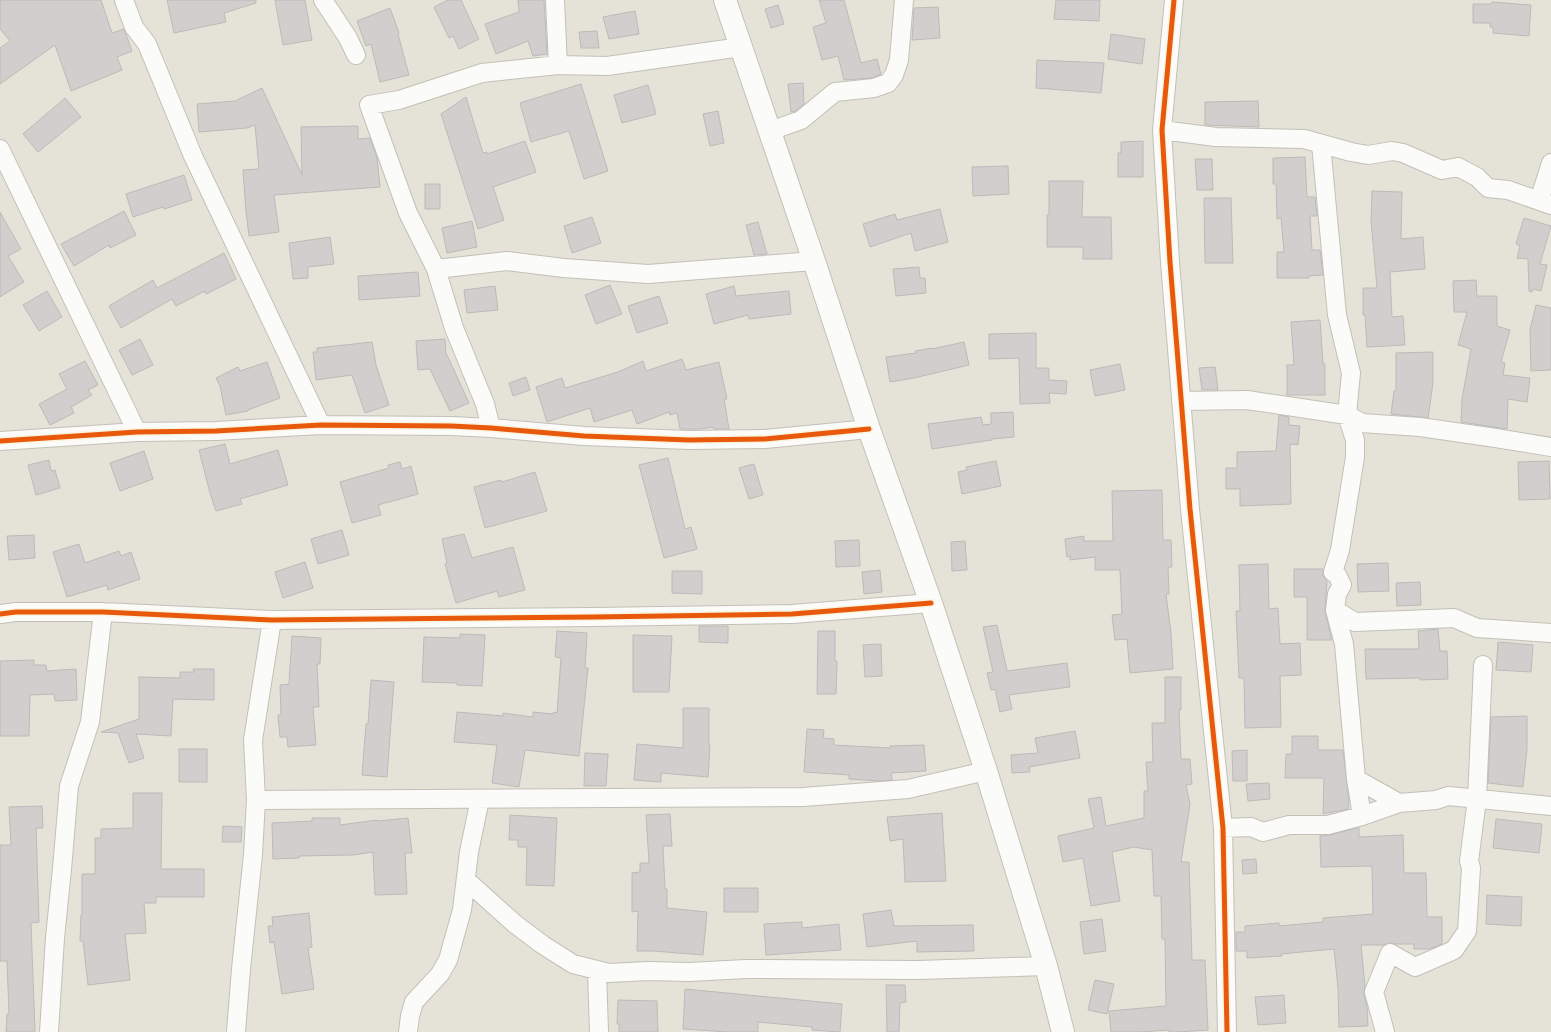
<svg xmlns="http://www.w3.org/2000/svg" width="1551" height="1032" font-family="'Golos Text',sans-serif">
	<rect width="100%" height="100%" fill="#e5e3d8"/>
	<path fill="#d1cfcd" stroke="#bcbab8" d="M 0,0 L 101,0 L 112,33 L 124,29 L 132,51 L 117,57 L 122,70 L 71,91 L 55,45 L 0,84 L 0,48 L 10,41 L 0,29 Z
		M 167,0 L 256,0 L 256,3 L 224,13 L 226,22 L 174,33 Z
		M 275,0 L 305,0 L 312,40 L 283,45 Z
		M 448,0 L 461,0 L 479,39 L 459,49 L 453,36 L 449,38 L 434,7 Z
		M 518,0 L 544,0 L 547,54 L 533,56 L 528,41 L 496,54 L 485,24 L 519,12 Z
		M 819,0 L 844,0 L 861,63 L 877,59 L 881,74 L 872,78 L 844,80 L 838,56 L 822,60 L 813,27 L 826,23 Z
		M 1056,0 L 1100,0 L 1099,21 L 1054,19 Z
		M 1492,2 L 1531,5 L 1529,36 L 1493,33 L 1493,27 L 1490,27 L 1490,23 L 1473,23 L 1473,4 L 1492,4 Z
		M 778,5 L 784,24 L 771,28 L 765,9 Z
		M 938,7 L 940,38 L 912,40 L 914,8 Z
		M 390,8 L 399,33 L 398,34 L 409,75 L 380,82 L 371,44 L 366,46 L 357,21 Z
		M 635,11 L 639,34 L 609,39 L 603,17 Z
		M 597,31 L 599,48 L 581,48 L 579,32 Z
		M 1111,34 L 1145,39 L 1142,64 L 1108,59 Z
		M 1037,60 L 1104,63 L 1101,93 L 1036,88 Z
		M 803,83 L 804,104 L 796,111 L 791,112 L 788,84 Z
		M 581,84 L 608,171 L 584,179 L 569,131 L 531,142 L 520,103 Z
		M 648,85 L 656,114 L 622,123 L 614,95 Z
		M 262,88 L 302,175 L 301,127 L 358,126 L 358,139 L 370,138 L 377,158 L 380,187 L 274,195 L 279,232 L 249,236 L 246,212 L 243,170 L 259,169 L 255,125 L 247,128 L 199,132 L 197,104 L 235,101 Z
		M 466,97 L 483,153 L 487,152 L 487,154 L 525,141 L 536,172 L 493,187 L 504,220 L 478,229 L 441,114 Z
		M 65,98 L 81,117 L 38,152 L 23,134 Z
		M 1258,101 L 1259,127 L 1205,125 L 1205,102 Z
		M 718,111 L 724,143 L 710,146 L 703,114 Z
		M 1143,141 L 1143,177 L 1118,177 L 1118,153 L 1121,153 L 1121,142 Z
		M 1305,157 L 1307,197 L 1315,197 L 1317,216 L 1310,216 L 1312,250 L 1320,250 L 1323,275 L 1309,276 L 1309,278 L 1277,278 L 1277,252 L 1284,252 L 1281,218 L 1277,219 L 1276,184 L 1273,184 L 1273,158 Z
		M 1195,159 L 1212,159 L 1213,190 L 1197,190 Z
		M 1008,166 L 1009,194 L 973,196 L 972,167 Z
		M 184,175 L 192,200 L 164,209 L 163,207 L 133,217 L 126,194 Z
		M 1049,181 L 1083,181 L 1082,217 L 1111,217 L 1112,259 L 1083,259 L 1083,247 L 1047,247 L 1047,215 L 1049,215 Z
		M 425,184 L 440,184 L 440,209 L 425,209 Z
		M 1372,191 L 1402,192 L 1401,239 L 1423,237 L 1425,269 L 1390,272 L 1392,317 L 1403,316 L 1405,345 L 1367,347 L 1365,315 L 1363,315 L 1363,288 L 1377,288 L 1371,220 Z
		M 1204,198 L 1231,198 L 1233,263 L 1205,263 Z
		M 940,209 L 948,242 L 915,251 L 911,233 L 870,247 L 863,224 L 895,214 L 897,220 Z
		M 124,211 L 136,235 L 110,248 L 109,245 L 74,266 L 61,244 Z
		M 0,212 L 21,249 L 8,256 L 24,282 L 0,297 Z
		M 592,217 L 601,243 L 572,253 L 564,226 Z
		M 1524,218 L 1551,226 L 1540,264 L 1547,265 L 1541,291 L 1533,289 L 1532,292 L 1529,291 L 1528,259 L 1517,258 L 1520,246 L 1516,244 Z
		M 472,221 L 477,247 L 447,253 L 442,228 Z
		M 758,222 L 767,254 L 754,255 L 746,225 Z
		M 330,237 L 334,264 L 308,267 L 308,278 L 293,279 L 289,243 Z
		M 224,253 L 236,279 L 206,294 L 205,291 L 176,306 L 172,299 L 121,328 L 109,306 L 153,280 L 157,288 Z
		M 919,267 L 920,278 L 925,278 L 926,293 L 896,296 L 893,269 Z
		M 418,272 L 420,296 L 359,300 L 358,276 Z
		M 1476,280 L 1477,296 L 1497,296 L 1497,326 L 1510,330 L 1501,362 L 1505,363 L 1503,375 L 1530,378 L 1527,402 L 1508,399 L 1507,429 L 1461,422 L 1462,399 L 1471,349 L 1458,345 L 1467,312 L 1454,312 L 1453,281 Z
		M 610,285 L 622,314 L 596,324 L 585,295 Z
		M 495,286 L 498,310 L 467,313 L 464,290 Z
		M 734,286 L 736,296 L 789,291 L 791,314 L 749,319 L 748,315 L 714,324 L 706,294 Z
		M 47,291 L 62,317 L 39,331 L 23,305 Z
		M 659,296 L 668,323 L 637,333 L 628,306 Z
		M 1536,305 L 1551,308 L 1551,370 L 1531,371 L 1530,330 Z
		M 1320,320 L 1323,364 L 1325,364 L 1325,395 L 1287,395 L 1287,365 L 1294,365 L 1291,322 Z
		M 1036,333 L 1036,368 L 1049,368 L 1049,380 L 1067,381 L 1066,394 L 1049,393 L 1050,403 L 1020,404 L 1019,358 L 989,359 L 989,334 Z
		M 140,339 L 153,365 L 132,375 L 119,350 Z
		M 445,339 L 446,355 L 447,355 L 469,403 L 450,411 L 430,369 L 418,370 L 416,341 Z
		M 372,342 L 376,365 L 389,405 L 365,413 L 352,375 L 316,380 L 313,352 L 317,352 L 317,348 Z
		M 964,342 L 969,365 L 914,378 L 890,382 L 886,357 L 916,353 L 915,351 L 932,348 L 932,349 Z
		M 1433,352 L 1433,383 L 1428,418 L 1391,414 L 1394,391 L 1396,391 L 1396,353 Z
		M 682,359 L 686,370 L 719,362 L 727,399 L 724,399 L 729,429 L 714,429 L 713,427 L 701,429 L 680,429 L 677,413 L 670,415 L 669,412 L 637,424 L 632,410 L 594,422 L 590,408 L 547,422 L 536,387 L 562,378 L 565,388 L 618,372 L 643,361 L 646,371 Z
		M 85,361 L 98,385 L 88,390 L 92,395 L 71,407 L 74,413 L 50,425 L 39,404 L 67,389 L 59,374 Z
		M 267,362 L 280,398 L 248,410 L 248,411 L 226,415 L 220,386 L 216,378 L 238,367 L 240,371 Z
		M 1120,364 L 1125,390 L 1095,396 L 1090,370 Z
		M 1215,367 L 1218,390 L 1202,390 L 1199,368 Z
		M 526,377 L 530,390 L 513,396 L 509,383 Z
		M 1013,412 L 1014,437 L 992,439 L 992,440 L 932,449 L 928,424 L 981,417 L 983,425 L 991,424 L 991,413 Z
		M 1279,415 L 1289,417 L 1289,425 L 1300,426 L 1298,445 L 1290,444 L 1291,504 L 1240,506 L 1240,489 L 1226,489 L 1226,468 L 1237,468 L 1237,452 L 1276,451 Z
		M 225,444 L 230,464 L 278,450 L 288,485 L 240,499 L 242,504 L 216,511 L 210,493 L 199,450 Z
		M 144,451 L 153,479 L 120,491 L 110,463 Z
		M 668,458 L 685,529 L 691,527 L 697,549 L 664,558 L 639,465 Z
		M 49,460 L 51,471 L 55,470 L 60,488 L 36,495 L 28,465 Z
		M 996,461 L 1001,486 L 962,494 L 958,472 L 967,470 L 966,467 Z
		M 1549,461 L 1550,499 L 1519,500 L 1518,462 Z
		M 400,462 L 402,469 L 411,466 L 418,494 L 378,505 L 381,515 L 352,523 L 340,482 L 389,468 L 388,465 Z
		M 754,464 L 763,495 L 749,499 L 739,468 Z
		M 535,472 L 547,511 L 485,528 L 474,487 L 501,480 L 502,482 Z
		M 1162,490 L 1163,540 L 1171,540 L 1172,567 L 1168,567 L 1169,594 L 1166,594 L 1171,633 L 1173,669 L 1130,673 L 1127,639 L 1115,640 L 1112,615 L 1122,614 L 1120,570 L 1095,570 L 1095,557 L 1070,560 L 1070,556 L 1067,557 L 1065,539 L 1084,536 L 1084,541 L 1113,541 L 1112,491 Z
		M 342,530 L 349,555 L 318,564 L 311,539 Z
		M 464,534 L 472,558 L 513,547 L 525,590 L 499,597 L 497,591 L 456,603 L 445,564 L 447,563 L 442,539 Z
		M 34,535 L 35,558 L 9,560 L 7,536 Z
		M 859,540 L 860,566 L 836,567 L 835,541 Z
		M 965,541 L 967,570 L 952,571 L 951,542 Z
		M 79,544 L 85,563 L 119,551 L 121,556 L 131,552 L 140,579 L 108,590 L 107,585 L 67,597 L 53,552 Z
		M 305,562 L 313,588 L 283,598 L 275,572 Z
		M 1388,563 L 1389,591 L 1358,592 L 1357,564 Z
		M 1268,564 L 1269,609 L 1278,608 L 1280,644 L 1300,643 L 1301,675 L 1280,676 L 1281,727 L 1245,728 L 1244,678 L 1239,678 L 1236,611 L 1240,611 L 1239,565 Z
		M 1294,569 L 1323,569 L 1323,576 L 1327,581 L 1325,612 L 1332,640 L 1307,640 L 1307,597 L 1294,597 Z
		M 880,570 L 882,592 L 864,594 L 862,572 Z
		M 672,571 L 702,571 L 702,594 L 672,593 Z
		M 1420,582 L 1421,605 L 1397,606 L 1396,583 Z
		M 997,625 L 1007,671 L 1067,663 L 1070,687 L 1009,695 L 1012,709 L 1000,712 L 995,689 L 991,690 L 987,673 L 993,672 L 983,627 Z
		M 699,626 L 728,626 L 728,643 L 699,642 Z
		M 1438,629 L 1440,651 L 1447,651 L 1448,679 L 1420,680 L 1420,678 L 1366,679 L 1365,649 L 1419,649 L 1418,631 Z
		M 557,631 L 587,633 L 585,668 L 588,668 L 579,756 L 525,750 L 519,787 L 492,783 L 497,745 L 454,742 L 457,712 L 503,716 L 503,713 L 533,717 L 533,712 L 553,714 L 554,712 L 557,713 L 561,658 L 555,657 Z
		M 818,631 L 835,631 L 835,661 L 837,661 L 836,694 L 817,694 Z
		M 460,634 L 485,635 L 482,686 L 457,685 L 457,683 L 422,682 L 424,637 L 460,638 Z
		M 633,635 L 672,636 L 669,692 L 633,692 Z
		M 292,636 L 321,638 L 320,664 L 317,664 L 319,707 L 313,707 L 316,745 L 288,747 L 287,737 L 280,737 L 278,715 L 281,715 L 280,685 L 289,684 Z
		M 1498,642 L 1533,645 L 1531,672 L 1496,670 Z
		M 881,644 L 882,676 L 865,677 L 863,645 Z
		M 34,660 L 34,665 L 46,665 L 47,671 L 76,669 L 77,700 L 55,701 L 54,694 L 30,695 L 29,736 L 0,736 L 0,661 Z
		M 193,669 L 214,669 L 214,700 L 173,699 L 171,736 L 136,734 L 144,758 L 129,763 L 118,733 L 101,732 L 139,719 L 139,677 L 180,678 L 180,672 L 194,672 Z
		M 1165,677 L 1181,677 L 1181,710 L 1179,710 L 1181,759 L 1190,759 L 1192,784 L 1186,785 L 1190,804 L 1181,862 L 1189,862 L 1192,960 L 1205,960 L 1208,1030 L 1178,1032 L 1169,1032 L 1169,1030 L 1140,1032 L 1111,1032 L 1109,1011 L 1166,1006 L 1165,939 L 1162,939 L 1161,896 L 1154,896 L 1152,850 L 1134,847 L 1112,852 L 1120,901 L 1091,906 L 1083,858 L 1063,862 L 1058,836 L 1094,828 L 1088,799 L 1101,797 L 1106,826 L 1144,818 L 1144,791 L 1148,791 L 1146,762 L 1153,762 L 1152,723 L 1165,723 Z
		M 371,680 L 394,682 L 387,777 L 362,775 L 366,724 L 368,724 Z
		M 683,708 L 709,708 L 709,745 L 710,745 L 708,777 L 661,773 L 661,782 L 634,780 L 637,744 L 683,748 Z
		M 1527,716 L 1527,749 L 1523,787 L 1488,783 L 1491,717 Z
		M 807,729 L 824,730 L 823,738 L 834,739 L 834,745 L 890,748 L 890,746 L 924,745 L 926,771 L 891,773 L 892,780 L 881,781 L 849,779 L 849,775 L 804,772 Z
		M 1075,731 L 1080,758 L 1029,767 L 1030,772 L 1012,773 L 1011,755 L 1038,753 L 1035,738 Z
		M 1292,736 L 1318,736 L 1318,750 L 1343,750 L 1349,800 L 1348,809 L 1323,814 L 1324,778 L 1285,778 L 1286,754 L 1292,754 Z
		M 179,749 L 207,749 L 207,782 L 179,782 Z
		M 1247,750 L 1247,781 L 1233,781 L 1232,751 Z
		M 585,753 L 608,754 L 606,786 L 584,786 Z
		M 1269,783 L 1270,799 L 1248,801 L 1246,784 Z
		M 133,793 L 162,793 L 161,869 L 204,869 L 204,897 L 156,897 L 156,903 L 144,903 L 146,933 L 125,934 L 130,980 L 88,985 L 83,941 L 80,941 L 81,915 L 82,915 L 82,874 L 95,874 L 95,838 L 101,838 L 101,829 L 133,828 Z
		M 42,806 L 43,828 L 36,828 L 39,922 L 31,923 L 35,1032 L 6,1032 L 7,1014 L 9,1014 L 7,961 L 0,961 L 0,845 L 11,845 L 9,807 Z
		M 942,813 L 946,881 L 905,882 L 903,839 L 890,841 L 887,817 Z
		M 670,814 L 672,846 L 663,846 L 665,889 L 667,889 L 667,908 L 707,912 L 703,955 L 653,951 L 637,951 L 638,911 L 632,912 L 632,873 L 640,872 L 640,863 L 649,863 L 646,815 Z
		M 510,815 L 557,818 L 554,886 L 526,885 L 527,847 L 518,847 L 518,840 L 509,840 Z
		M 312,818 L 340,818 L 340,825 L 377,820 L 378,821 L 408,818 L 412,853 L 405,853 L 407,894 L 375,895 L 373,852 L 353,855 L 299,856 L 299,858 L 273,859 L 272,823 L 312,821 Z
		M 1496,819 L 1542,824 L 1539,853 L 1493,848 Z
		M 223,826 L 242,827 L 241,842 L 222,842 Z
		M 1356,828 L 1359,828 L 1359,837 L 1403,835 L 1404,873 L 1426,873 L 1427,917 L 1442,917 L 1442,944 L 1429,949 L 1414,949 L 1414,944 L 1396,944 L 1390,943 L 1384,945 L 1361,945 L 1365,986 L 1364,994 L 1367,1006 L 1368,1026 L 1339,1027 L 1338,988 L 1334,949 L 1281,954 L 1282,956 L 1247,958 L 1247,951 L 1236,951 L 1236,932 L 1245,932 L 1245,926 L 1279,923 L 1279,926 L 1323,922 L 1323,918 L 1373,914 L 1372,866 L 1321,867 L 1320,836 L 1330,835 Z
		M 1256,859 L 1257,873 L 1243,874 L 1242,860 Z
		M 724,888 L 758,888 L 758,912 L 724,912 Z
		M 1487,895 L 1522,897 L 1521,926 L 1486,924 Z
		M 891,910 L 894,926 L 973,925 L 974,951 L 917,952 L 917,941 L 867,947 L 863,914 Z
		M 309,913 L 312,947 L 308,948 L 314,989 L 282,994 L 274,942 L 270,943 L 268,926 L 273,926 L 272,917 Z
		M 1102,919 L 1106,951 L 1084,954 L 1080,922 Z
		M 802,922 L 802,928 L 839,924 L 841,950 L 766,955 L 764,924 Z
		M 1095,980 L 1114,984 L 1107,1014 L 1088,1010 Z
		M 886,985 L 905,985 L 906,1002 L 900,1003 L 899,1032 L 887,1032 Z
		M 685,989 L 842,1004 L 840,1032 L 812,1030 L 812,1027 L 758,1022 L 758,1032 L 727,1032 L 683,1029 Z
		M 1284,995 L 1286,1023 L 1258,1025 L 1255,997 Z
		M 618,1000 L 657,1001 L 658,1032 L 619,1032 L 619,1024 L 617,1024 Z"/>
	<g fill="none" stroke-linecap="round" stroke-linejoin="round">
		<g stroke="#c2c0b7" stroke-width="20">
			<path id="minor" d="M 124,0 L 134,27 L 147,44 L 193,156 L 321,425
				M 323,0 L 348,38 L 356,55
				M 555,0 L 558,65
				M 1174,0 L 1162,130 L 1170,262 L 1190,509 L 1223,828 L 1227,1032
				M 1162,130 L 1216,137 L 1304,139 L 1351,152 L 1368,155 L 1392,151 L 1403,153 L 1442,170 L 1458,167 L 1477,177 L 1488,188 L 1508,190 L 1551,205
				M 770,131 L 801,120 L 835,92 L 874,88 L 888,83 L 894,75 L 899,60 L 904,0
				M 1321,144 L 1337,315 L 1351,373 L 1347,415 L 1355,440 L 1355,457 L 1340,550 L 1333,572 L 1337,575 L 1342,585 L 1337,594 L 1335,610 L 1355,622 L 1454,618 L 1477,628 L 1551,633
				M 0,149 L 137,432
				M 1539,201 L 1551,163
				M 436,269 L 507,261 L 564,268 L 648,274 L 814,261
				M 1181,401 L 1247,400 L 1347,415 L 1362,423 L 1420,427 L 1489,437 L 1551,447
				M 491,428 L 485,404 L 454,328 L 436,269 L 408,213 L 369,105 L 399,100 L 482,73 L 558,65 L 607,66 L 741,47
				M 0,441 L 137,432 L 216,431 L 321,425 L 451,426 L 491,428 L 584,436 L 689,440 L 765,439 L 869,429
				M 1335,610 L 1344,644 L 1356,779 L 1362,816
				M 0,614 L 16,612 L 103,612 L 272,620 L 594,617 L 792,614 L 931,603
				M 1356,779 L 1399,803
				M 256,800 L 803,797 L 908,789 L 986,771
				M 1223,828 L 1251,827 L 1263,832 L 1289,825 L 1328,825 L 1362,816 L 1399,803 L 1436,800 L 1448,796 L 1551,806
				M 466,880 L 515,924 L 543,945 L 573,964 L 609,973 L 648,971 L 689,972 L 746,969 L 918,970 L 1046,966
				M 597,970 L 599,1032
				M 49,1032 L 55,938 L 62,869 L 69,786 L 90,722 L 103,612
				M 236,1032 L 241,969 L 253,855 L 256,800 L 253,740 L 272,620
				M 408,1032 L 410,1016 L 414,1002 L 440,974 L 448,960 L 462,910 L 469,852 L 480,799
				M 1385,1032 L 1374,992 L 1390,953 L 1415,967 L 1454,950 L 1467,931 L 1471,868 L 1469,861 L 1477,799 L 1483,665"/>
		</g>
		<g stroke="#c2c0b7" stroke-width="24">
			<path id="secondary" d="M 725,0 L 814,261 L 869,429 L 931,603 L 986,771 L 1046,966 L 1063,1032"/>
		</g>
		<use href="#minor" stroke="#fbfbf9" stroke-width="18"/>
		<use href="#secondary" stroke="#fbfbf9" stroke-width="22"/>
		<g stroke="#f8f4e0" stroke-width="8">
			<path id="cycleway" d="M 1174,0 L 1162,130 L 1170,262 L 1190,509 L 1223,828 L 1227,1032
				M 0,441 L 137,432 L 216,431 L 321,425 L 451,426 L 491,428 L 584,436 L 689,440 L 765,439 L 869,429
				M 0,614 L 16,612 L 103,612 L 272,620 L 594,617 L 792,614 L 931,603"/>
		</g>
		<use href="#cycleway" stroke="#e8590c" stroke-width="5"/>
	</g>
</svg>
